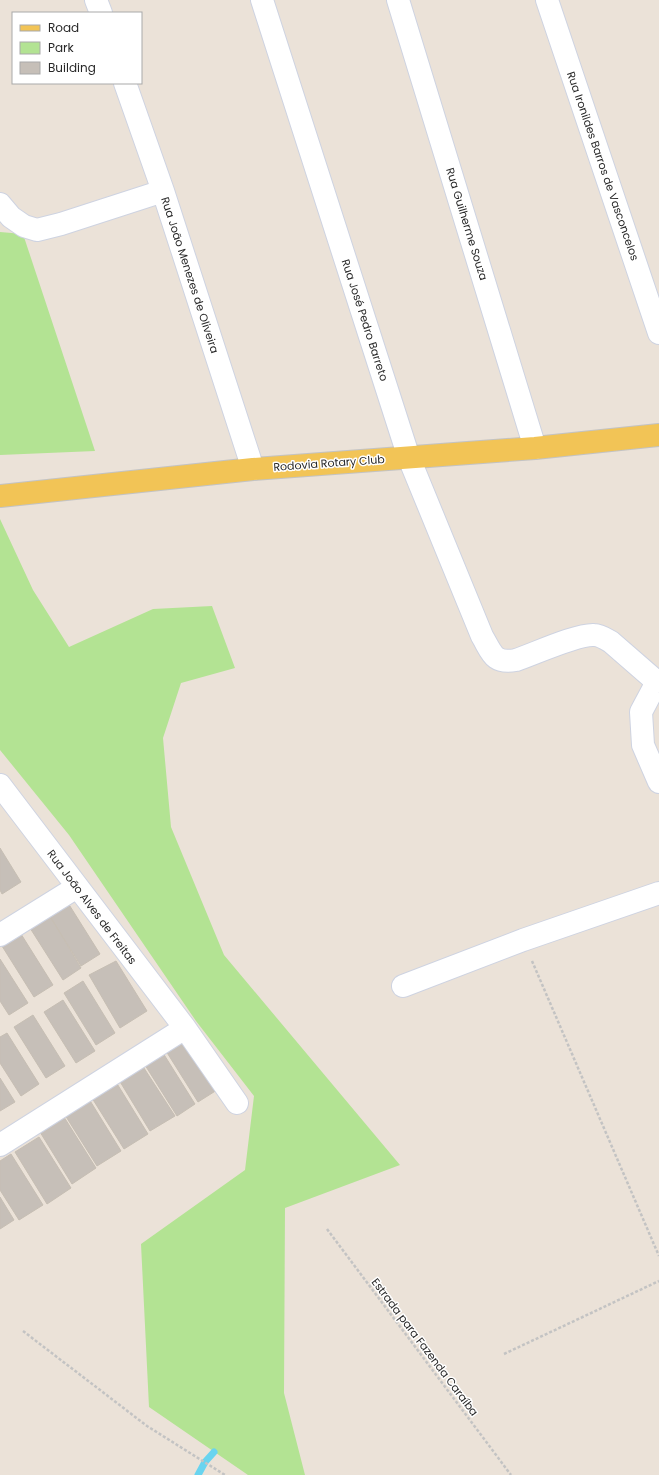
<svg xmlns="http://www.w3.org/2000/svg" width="659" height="1475" font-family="Poppins,sans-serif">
	<rect width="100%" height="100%" fill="#ebe2d8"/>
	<path fill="#b3e393" d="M 0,232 L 23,234 L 95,451 L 0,455 Z
		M 0,519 L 33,590 L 69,647 L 153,609 L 212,606 L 235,668 L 181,683 L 163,738 L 171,827 L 224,955 L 400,1165 L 285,1208 L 284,1393 L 305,1475 L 248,1475 L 149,1407 L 141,1244 L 245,1170 L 254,1096 L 196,1021 L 69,835 L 0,750 Z"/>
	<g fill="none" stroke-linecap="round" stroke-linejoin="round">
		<path stroke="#69d4ef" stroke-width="7" d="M 198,1475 L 205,1462 L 214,1452"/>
	</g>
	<path fill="#c6bfb8" stroke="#c6beb3" d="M 0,848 L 21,882 L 2,894 L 0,890 Z
		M 68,903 L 100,954 L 81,966 L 49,915 Z
		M 50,916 L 81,968 L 63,980 L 30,928 Z
		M 21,934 L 53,985 L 34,997 L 2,946 Z
		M 0,959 L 28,1003 L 9,1015 L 0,1001 Z
		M 116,961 L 147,1011 L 120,1028 L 89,975 Z
		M 83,981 L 115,1033 L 96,1045 L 64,993 Z
		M 63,1000 L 95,1051 L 76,1063 L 44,1012 Z
		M 33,1015 L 65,1066 L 46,1078 L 14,1027 Z
		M 7,1033 L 39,1084 L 21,1096 L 0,1063 L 0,1037 Z
		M 185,1039 L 217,1090 L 198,1102 L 166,1051 Z
		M 163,1053 L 195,1104 L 177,1116 L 145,1065 Z
		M 142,1065 L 175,1116 L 150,1131 L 119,1080 Z
		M 0,1078 L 15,1102 L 0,1111 Z
		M 116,1082 L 148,1134 L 124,1149 L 92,1098 Z
		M 89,1099 L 121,1151 L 97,1166 L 65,1115 Z
		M 64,1117 L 96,1168 L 72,1184 L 40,1132 Z
		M 39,1137 L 71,1188 L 47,1204 L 15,1152 Z
		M 11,1154 L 43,1205 L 19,1220 L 0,1190 L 0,1161 Z
		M 0,1197 L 14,1220 L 0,1229 Z"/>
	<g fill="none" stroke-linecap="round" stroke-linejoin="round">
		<g stroke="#ced3e1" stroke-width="24">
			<path id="minor" d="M 96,0 L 101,13
				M 262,0 L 409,458 L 482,636 C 492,653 493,664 516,660 C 534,654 577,634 594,635 C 600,635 606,639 611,642 L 657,682
				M 398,0 L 535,448
				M 547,0 L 659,333
				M 125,83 L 163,191 L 253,469
				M 0,204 L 11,217 L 24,226 L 37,230 L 61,224 L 163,191
				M 659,680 L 657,682 L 641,712 L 643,745 L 659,782
				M 0,785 L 185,1028 L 237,1103
				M 0,935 L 77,887
				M 403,986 L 523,940 L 659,893
				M 0,1145 L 185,1028"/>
		</g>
		<g stroke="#c3c3c3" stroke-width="24">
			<path id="major" d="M 0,496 L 253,469 L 535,448 L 659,435"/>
		</g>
		<path stroke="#c3c3c3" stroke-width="2.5" stroke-dasharray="3 2" stroke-linecap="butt" d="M 532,961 L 659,1256
			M 327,1229 L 511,1475
			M 23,1331 L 147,1426 L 225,1475
			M 504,1354 L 659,1281"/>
		<use href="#minor" stroke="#fff" stroke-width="22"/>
		<use href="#major" stroke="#f2c456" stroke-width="22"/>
	</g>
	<g text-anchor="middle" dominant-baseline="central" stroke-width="3" stroke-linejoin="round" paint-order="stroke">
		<g font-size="11" fill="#282828" stroke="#fff">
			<text transform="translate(603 166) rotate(71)">Rua Ironildes Barros de Vasconcelos</text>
			<text transform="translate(467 224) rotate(73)">Rua Guilherme Souza</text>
			<text transform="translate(190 275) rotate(72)">Rua João Menezes de Oliveira</text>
			<text transform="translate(365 320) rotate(72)">Rua José Pedro Barreto</text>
			<text transform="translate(329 463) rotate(-4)">Rodovia Rotary Club</text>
			<text transform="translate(92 907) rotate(53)">Rua João Alves de Freitas</text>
			<text transform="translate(425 1347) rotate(53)">Estrada para Fazenda Caraíba</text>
		</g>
	</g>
	<rect x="12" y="12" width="130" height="72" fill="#ffffff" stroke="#a9a9a9"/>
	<rect x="20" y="25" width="20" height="6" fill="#f2c456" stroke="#a9a9a9"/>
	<text x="48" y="32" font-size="12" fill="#282828">Road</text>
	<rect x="20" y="42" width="20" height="12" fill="#b3e393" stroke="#a9a9a9"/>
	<text x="48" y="52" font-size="12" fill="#282828">Park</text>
	<rect x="20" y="62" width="20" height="12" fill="#c6bfb8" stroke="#a9a9a9"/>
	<text x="48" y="72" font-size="12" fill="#282828">Building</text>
</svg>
